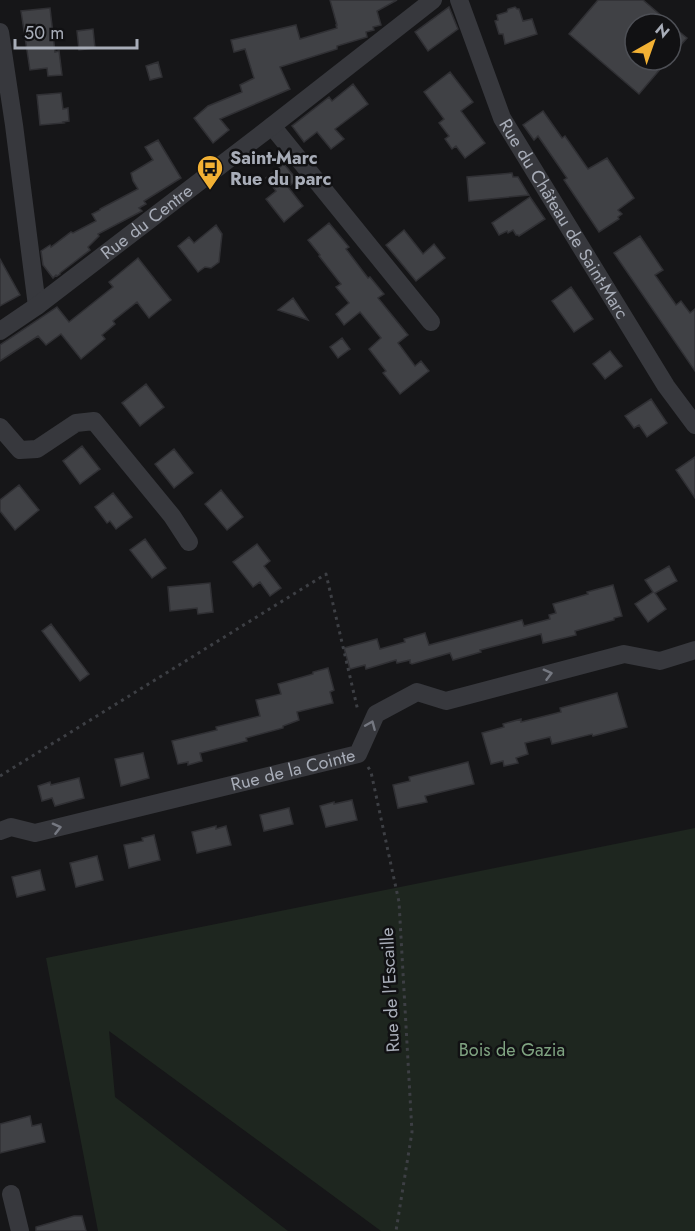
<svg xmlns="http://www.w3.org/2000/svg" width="695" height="1231" font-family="Jost,sans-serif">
	<rect width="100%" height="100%" fill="#161618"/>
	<path fill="#1e261f" d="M 695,828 L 695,1231 L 381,1231 L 109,1031 L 115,1097 L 288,1231 L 98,1231 L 46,958 Z"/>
	<path fill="#404145" stroke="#303034" stroke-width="1.5" d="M 330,0 L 397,0 L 377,11 L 381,25 L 373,27 L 374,30 L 366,32 L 367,37 L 337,46 L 337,49 L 280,67 L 290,89 L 220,119 L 229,130 L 213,143 L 194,118 L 208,106 L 242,92 L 240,85 L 254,78 L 245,49 L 234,52 L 231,40 L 296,25 L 300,39 L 337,28 L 336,25 L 337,25 Z
		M 598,0 L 643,0 L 671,24 L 635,24 L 635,60 L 668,60 L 639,94 L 569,34 Z
		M 449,7 L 458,29 L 428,51 L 415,32 Z
		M 515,7 L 517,9 L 519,9 L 523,21 L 532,19 L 537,34 L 505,44 L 503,34 L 499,34 L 495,21 L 498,20 L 497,15 L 507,12 L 508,9 Z
		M 50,8 L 55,52 L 59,51 L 62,75 L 48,76 L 47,68 L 30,70 L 21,11 Z
		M 671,25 L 687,38 L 671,56 Z
		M 93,29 L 95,48 L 79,50 L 77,31 Z
		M 158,62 L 162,77 L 150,80 L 146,66 Z
		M 450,72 L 473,102 L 461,111 L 485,143 L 465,158 L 456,146 L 452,149 L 445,139 L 449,136 L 439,123 L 444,119 L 424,92 Z
		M 353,84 L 368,104 L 335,129 L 344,139 L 331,149 L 317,132 L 304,142 L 292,126 L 329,97 L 332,101 Z
		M 61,93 L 63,109 L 68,108 L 69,121 L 63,122 L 64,123 L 40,125 L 37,95 Z
		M 543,111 L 562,138 L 565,136 L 588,169 L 607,158 L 634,198 L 618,210 L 622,214 L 618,217 L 619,219 L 599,232 L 564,180 L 567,178 L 538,136 L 534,140 L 523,125 Z
		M 158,140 L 181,178 L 144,201 L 146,204 L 139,208 L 142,211 L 98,234 L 99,236 L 88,247 L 90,250 L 60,273 L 60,274 L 57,276 L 56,275 L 53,278 L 43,265 L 41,251 L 50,245 L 51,247 L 71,232 L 73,233 L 96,221 L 92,214 L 100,210 L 100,209 L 138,189 L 133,181 L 131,173 L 153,160 L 145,147 Z
		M 284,164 L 297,180 L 288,187 L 303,206 L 284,222 L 266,199 L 276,191 L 266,178 Z
		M 512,173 L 513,177 L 518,177 L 529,195 L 469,201 L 467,177 Z
		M 530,197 L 545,219 L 519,236 L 518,235 L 516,235 L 513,230 L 508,233 L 507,231 L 499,235 L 492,223 Z
		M 329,223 L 349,247 L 346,249 L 368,278 L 370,277 L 384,294 L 378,298 L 408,335 L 398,343 L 415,366 L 421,361 L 429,371 L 400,394 L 383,373 L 386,371 L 369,349 L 381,338 L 360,312 L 344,325 L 336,314 L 349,303 L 336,287 L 341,284 L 319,256 L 320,255 L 308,240 Z
		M 216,225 L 222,234 L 219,262 L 211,268 L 205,267 L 198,272 L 178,246 L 189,237 L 194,243 Z
		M 404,230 L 423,254 L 434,244 L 445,258 L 416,281 L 386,245 Z
		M 640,236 L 663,270 L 655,275 L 674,302 L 676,305 L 681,301 L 690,313 L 695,309 L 695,371 L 614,253 Z
		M 138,258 L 171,300 L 149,318 L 137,302 L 113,321 L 115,324 L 102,335 L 105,339 L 81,359 L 61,334 L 46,345 L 38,336 L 0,361 L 0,345 L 57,307 L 69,322 L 113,287 L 109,282 Z
		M 0,259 L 20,295 L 0,306 Z
		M 571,287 L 593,319 L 574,332 L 552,301 Z
		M 293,298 L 308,320 L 278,310 Z
		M 342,338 L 350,349 L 338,358 L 330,347 Z
		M 610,351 L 622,366 L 605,379 L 593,364 Z
		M 146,384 L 164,407 L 140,426 L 122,403 Z
		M 651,399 L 667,423 L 647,437 L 639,425 L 634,428 L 625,416 Z
		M 82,446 L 100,469 L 80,484 L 63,461 Z
		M 174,449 L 193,473 L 174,488 L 155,464 Z
		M 695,457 L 695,498 L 676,470 Z
		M 19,485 L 39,510 L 15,530 L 0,511 L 0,500 Z
		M 221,490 L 243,517 L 227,530 L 205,504 Z
		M 113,493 L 132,517 L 116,529 L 110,521 L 107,523 L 95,507 Z
		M 145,539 L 166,568 L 152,578 L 130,550 Z
		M 257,544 L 270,561 L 264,566 L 281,588 L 270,596 L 260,582 L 253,587 L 233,562 Z
		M 669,566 L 677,581 L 655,593 L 666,609 L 648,622 L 635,604 L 653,592 L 645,580 Z
		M 210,583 L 213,612 L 198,614 L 197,608 L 170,611 L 168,587 Z
		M 613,585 L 622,616 L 614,618 L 614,620 L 575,631 L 576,635 L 543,643 L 541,634 L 480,650 L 481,652 L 453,660 L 450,653 L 412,664 L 410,663 L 410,660 L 397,663 L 396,660 L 366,669 L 365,665 L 350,669 L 344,648 L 377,639 L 380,649 L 405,642 L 404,639 L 425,633 L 429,645 L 522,620 L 524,626 L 550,619 L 549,615 L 556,613 L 553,604 L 588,594 L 587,592 Z
		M 51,624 L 89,674 L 80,681 L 42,631 Z
		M 328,668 L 334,690 L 330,692 L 333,703 L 297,712 L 299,720 L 283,726 L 283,728 L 246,738 L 247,741 L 200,753 L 202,761 L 188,765 L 188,762 L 178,764 L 172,741 L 217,730 L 216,727 L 260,716 L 256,700 L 281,694 L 278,684 L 313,674 L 313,672 Z
		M 617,693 L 627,727 L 593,736 L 592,734 L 552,744 L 550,737 L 525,743 L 528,754 L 516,758 L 518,763 L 504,766 L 503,761 L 491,764 L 482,733 L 504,727 L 503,724 L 521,719 L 521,722 L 561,712 L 560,708 Z
		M 143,753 L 149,778 L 121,786 L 115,759 Z
		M 468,762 L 474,784 L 425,796 L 427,802 L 398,808 L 393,785 L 410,781 L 409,777 Z
		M 79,778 L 84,798 L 55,806 L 52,798 L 42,801 L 38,786 L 50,782 L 51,785 Z
		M 352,800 L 357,820 L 326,827 L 320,806 L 334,802 L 334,804 Z
		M 289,808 L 293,824 L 264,831 L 260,815 Z
		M 216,826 L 216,829 L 226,826 L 231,845 L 197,853 L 192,832 Z
		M 154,835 L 160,860 L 129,868 L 124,845 L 143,841 L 142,838 Z
		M 97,856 L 103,880 L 76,887 L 70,863 Z
		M 40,870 L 45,890 L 17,897 L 12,877 Z
		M 30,1116 L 32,1126 L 41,1124 L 45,1142 L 0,1153 L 0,1124 Z
		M 74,1216 L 82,1216 L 86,1231 L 36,1231 L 36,1227 Z"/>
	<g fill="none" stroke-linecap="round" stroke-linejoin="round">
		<path stroke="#3d3f44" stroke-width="3" stroke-dasharray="3 4.5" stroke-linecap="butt" d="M 368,767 L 371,772 L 399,902 L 412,1132 L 396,1231
			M 0,776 L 326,574 L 358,711"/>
		<g stroke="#37383d" stroke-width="18">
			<path id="s1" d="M 459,0 L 502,118 L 666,386 L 695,425"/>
			<path d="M 0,32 L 14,125 L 37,306"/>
			<path d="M 272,126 L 431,322"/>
			<path id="s2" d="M 0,331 L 37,306 L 272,126 L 433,0"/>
			<path d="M 0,427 L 20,450 L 37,449 L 76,423 L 94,421 L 172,516 L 189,542"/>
			<path id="s3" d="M 0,831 L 11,827 L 35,833 L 358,754 L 376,714 L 417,692 L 446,701 L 624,654 L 660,661 L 695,650"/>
			<path d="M 11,1194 L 20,1231"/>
		</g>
	</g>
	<defs><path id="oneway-chevron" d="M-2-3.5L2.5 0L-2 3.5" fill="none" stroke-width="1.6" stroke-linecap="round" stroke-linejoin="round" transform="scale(1.5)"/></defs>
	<g stroke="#757881">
		<use href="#oneway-chevron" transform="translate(548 674) rotate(-15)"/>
		<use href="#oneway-chevron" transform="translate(371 725) rotate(-67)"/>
		<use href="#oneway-chevron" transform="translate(57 828) rotate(-14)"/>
	</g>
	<defs>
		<g id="bus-pin" transform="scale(1.35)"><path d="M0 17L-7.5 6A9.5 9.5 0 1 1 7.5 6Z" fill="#f2b134" stroke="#111113"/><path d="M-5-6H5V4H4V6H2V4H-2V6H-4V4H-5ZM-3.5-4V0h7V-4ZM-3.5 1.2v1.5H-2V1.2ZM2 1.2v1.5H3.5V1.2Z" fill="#111"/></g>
	</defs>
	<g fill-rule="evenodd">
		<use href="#bus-pin" x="210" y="168"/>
	</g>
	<g text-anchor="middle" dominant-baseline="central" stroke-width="5" stroke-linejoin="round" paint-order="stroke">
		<g font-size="18" font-weight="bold" fill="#a8adb8" stroke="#111113" text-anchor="start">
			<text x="230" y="158">Saint-Marc<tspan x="230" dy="21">Rue du parc</tspan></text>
		</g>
		<g font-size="18" fill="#a8adb8" stroke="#111113">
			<text stroke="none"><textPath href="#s1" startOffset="244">Rue du Château de Saint-Marc</textPath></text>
			<text stroke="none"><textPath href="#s2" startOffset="183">Rue du Centre</textPath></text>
			<text stroke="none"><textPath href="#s3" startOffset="302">Rue de la Cointe</textPath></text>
			<text transform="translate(390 990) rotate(-93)">Rue de l'Escaille</text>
		</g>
		<g font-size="18" fill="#7fa381" stroke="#111113">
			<text x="512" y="1050">Bois de Gazia</text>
		</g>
	</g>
	<g transform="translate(653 42) rotate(40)"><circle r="28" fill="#111113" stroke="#4d4f55" stroke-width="1.5"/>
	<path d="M0-4.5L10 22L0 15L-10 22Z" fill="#f2b134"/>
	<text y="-9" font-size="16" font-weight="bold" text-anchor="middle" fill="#a8adb8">N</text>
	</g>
	<path d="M15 39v9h122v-9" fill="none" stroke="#a8adb8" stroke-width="3"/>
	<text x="24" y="39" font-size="18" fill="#a8adb8" stroke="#111113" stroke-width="4.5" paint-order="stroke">50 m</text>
</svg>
